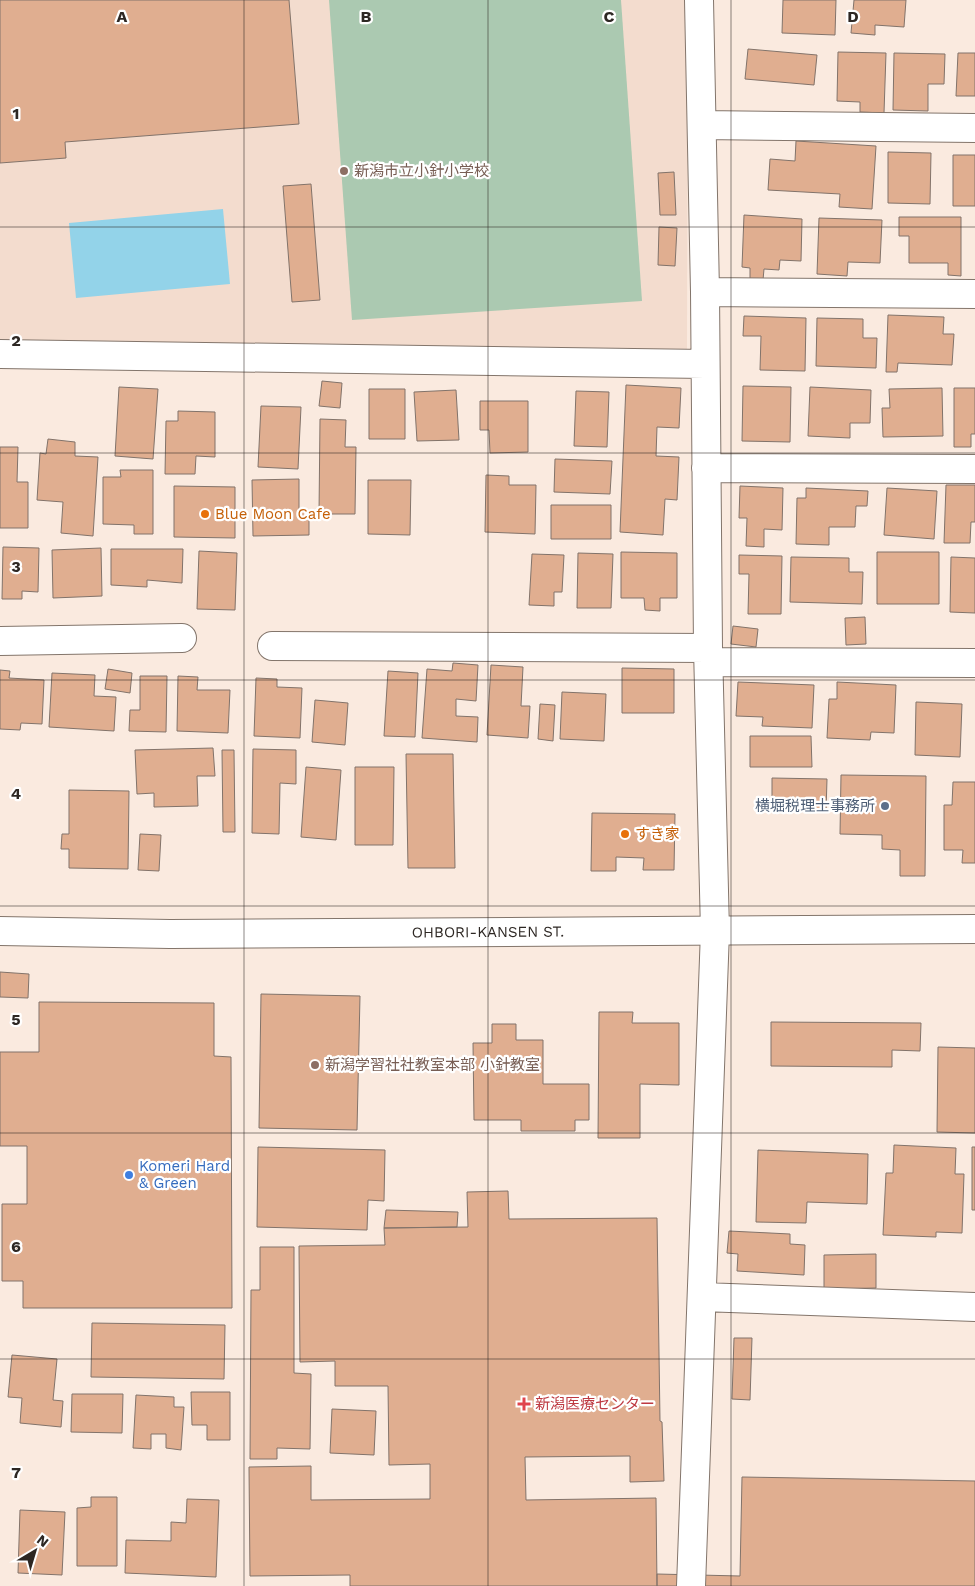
<svg xmlns="http://www.w3.org/2000/svg" width="975" height="1586" font-family="'Work Sans','Noto Sans JP',sans-serif">
	<rect width="100%" height="100%" fill="#faeadf"/>
	<path fill="#f3dcce" d="M 0,0 L 688,0 L 687,350 L 0,341 Z"/>
	<path fill="#abc9b1" d="M 329,0 L 621,0 L 642,301 L 352,320 Z"/>
	<path fill="#93d3e9" d="M 223,209 L 230,284 L 76,298 L 69,223 Z"/>
	<path fill="#e0ae90" stroke="#82736a" d="M 0,0 L 289,0 L 299,124 L 65,142 L 66,158 L 0,163 Z
		M 783,0 L 836,0 L 835,35 L 782,33 Z
		M 854,0 L 906,0 L 904,27 L 875,25 L 875,35 L 851,33 Z
		M 748,49 L 817,55 L 814,85 L 745,79 Z
		M 838,52 L 886,53 L 884,113 L 860,112 L 860,102 L 837,101 Z
		M 894,53 L 945,54 L 944,84 L 928,84 L 928,111 L 893,110 Z
		M 958,53 L 975,53 L 975,96 L 956,96 Z
		M 796,141 L 876,146 L 872,209 L 839,207 L 840,194 L 768,190 L 770,159 L 795,161 Z
		M 888,152 L 931,153 L 930,204 L 888,203 Z
		M 953,155 L 975,155 L 975,206 L 953,206 Z
		M 674,172 L 676,215 L 660,215 L 658,173 Z
		M 311,184 L 320,300 L 292,302 L 283,186 Z
		M 744,215 L 802,219 L 801,261 L 780,260 L 779,270 L 764,269 L 763,280 L 750,279 L 750,268 L 742,267 Z
		M 899,217 L 961,217 L 961,276 L 948,275 L 948,263 L 909,263 L 909,236 L 899,236 Z
		M 819,218 L 882,220 L 880,263 L 848,262 L 847,276 L 817,274 Z
		M 659,227 L 677,228 L 675,266 L 658,265 Z
		M 888,315 L 944,317 L 943,334 L 954,334 L 952,365 L 898,363 L 897,372 L 886,372 Z
		M 744,316 L 806,318 L 805,371 L 760,370 L 761,336 L 743,336 Z
		M 817,318 L 863,319 L 863,338 L 877,338 L 876,368 L 816,366 Z
		M 322,381 L 342,383 L 340,408 L 319,406 Z
		M 626,385 L 681,388 L 679,428 L 657,427 L 656,456 L 679,457 L 677,500 L 665,499 L 663,535 L 620,532 Z
		M 743,386 L 791,387 L 790,442 L 742,441 Z
		M 119,387 L 158,389 L 153,459 L 115,456 Z
		M 810,387 L 871,390 L 870,423 L 850,423 L 850,438 L 808,436 Z
		M 942,388 L 943,436 L 883,437 L 882,408 L 890,408 L 889,389 Z
		M 954,388 L 975,388 L 975,434 L 971,434 L 971,447 L 954,447 Z
		M 369,389 L 405,389 L 405,439 L 369,439 Z
		M 456,390 L 459,440 L 417,441 L 414,392 Z
		M 576,391 L 609,392 L 607,447 L 574,446 Z
		M 480,401 L 528,401 L 528,452 L 490,453 L 489,430 L 480,430 Z
		M 261,406 L 301,407 L 298,469 L 258,467 Z
		M 178,411 L 215,412 L 215,457 L 196,456 L 195,474 L 165,474 L 166,421 L 178,421 Z
		M 320,419 L 346,420 L 345,447 L 356,447 L 355,514 L 319,514 Z
		M 48,439 L 75,442 L 75,456 L 98,457 L 93,536 L 61,533 L 63,502 L 37,500 L 40,453 L 46,454 Z
		M 0,447 L 18,447 L 17,482 L 28,482 L 28,528 L 0,528 Z
		M 555,459 L 612,461 L 610,494 L 554,492 Z
		M 120,470 L 153,470 L 153,534 L 134,534 L 134,525 L 103,524 L 103,477 L 121,477 Z
		M 486,475 L 509,476 L 509,485 L 536,485 L 535,534 L 485,532 Z
		M 299,479 L 299,511 L 309,511 L 309,535 L 253,536 L 252,480 Z
		M 368,480 L 411,480 L 410,535 L 368,534 Z
		M 946,485 L 975,485 L 975,522 L 971,522 L 970,543 L 944,543 Z
		M 174,486 L 235,487 L 235,538 L 174,537 Z
		M 740,486 L 783,488 L 782,530 L 764,529 L 764,547 L 746,546 L 747,518 L 739,518 Z
		M 806,488 L 868,491 L 867,506 L 856,506 L 855,527 L 829,527 L 829,545 L 796,544 L 797,498 L 806,498 Z
		M 887,488 L 937,491 L 934,539 L 884,535 Z
		M 551,505 L 611,505 L 611,539 L 551,539 Z
		M 3,547 L 39,548 L 38,592 L 22,591 L 22,599 L 2,599 Z
		M 101,548 L 102,596 L 53,598 L 52,550 Z
		M 111,549 L 183,549 L 182,583 L 147,580 L 147,587 L 111,585 Z
		M 199,551 L 237,553 L 235,610 L 197,609 Z
		M 621,552 L 677,553 L 677,598 L 660,598 L 660,611 L 645,610 L 644,598 L 621,598 Z
		M 877,552 L 939,552 L 939,604 L 877,604 Z
		M 578,553 L 613,554 L 611,608 L 577,608 Z
		M 532,554 L 564,555 L 562,592 L 554,592 L 554,606 L 529,605 Z
		M 739,555 L 782,556 L 781,614 L 748,614 L 749,574 L 739,574 Z
		M 791,557 L 849,558 L 849,572 L 863,572 L 862,604 L 790,602 Z
		M 951,557 L 975,558 L 975,613 L 950,612 Z
		M 865,617 L 866,644 L 846,645 L 845,618 Z
		M 733,626 L 758,629 L 756,647 L 731,644 Z
		M 453,663 L 478,665 L 476,701 L 456,699 L 456,716 L 478,717 L 477,742 L 422,738 L 427,669 L 452,671 Z
		M 491,665 L 523,667 L 521,706 L 530,706 L 528,738 L 487,735 Z
		M 622,668 L 674,669 L 674,713 L 622,713 Z
		M 108,669 L 132,673 L 130,693 L 105,689 Z
		M 0,670 L 10,671 L 9,678 L 44,680 L 42,724 L 21,723 L 20,730 L 0,729 Z
		M 388,671 L 418,673 L 415,737 L 384,736 Z
		M 52,673 L 95,675 L 94,696 L 116,697 L 114,731 L 49,727 Z
		M 140,676 L 167,676 L 166,732 L 129,731 L 130,710 L 140,710 Z
		M 178,676 L 198,677 L 197,690 L 230,690 L 228,733 L 177,731 Z
		M 256,678 L 277,679 L 277,687 L 302,688 L 300,738 L 254,736 Z
		M 738,682 L 814,685 L 812,728 L 762,726 L 763,717 L 736,716 Z
		M 837,682 L 896,685 L 894,733 L 871,732 L 870,740 L 827,738 L 829,699 L 837,699 Z
		M 562,692 L 606,694 L 604,741 L 560,739 Z
		M 315,700 L 348,703 L 345,745 L 312,742 Z
		M 916,702 L 962,704 L 960,757 L 915,755 Z
		M 540,704 L 555,705 L 553,741 L 538,739 Z
		M 750,736 L 811,736 L 812,767 L 750,767 Z
		M 213,748 L 215,776 L 197,776 L 198,806 L 154,807 L 154,793 L 137,794 L 135,750 Z
		M 253,749 L 296,750 L 296,784 L 280,783 L 279,834 L 252,833 Z
		M 222,750 L 234,750 L 235,832 L 223,832 Z
		M 406,754 L 453,754 L 455,868 L 408,868 Z
		M 306,767 L 341,770 L 336,840 L 301,837 Z
		M 355,767 L 394,767 L 393,845 L 355,845 Z
		M 841,775 L 926,776 L 925,876 L 900,876 L 900,850 L 882,849 L 882,835 L 840,834 Z
		M 772,778 L 827,779 L 826,812 L 772,810 Z
		M 953,782 L 975,782 L 975,863 L 962,863 L 963,850 L 944,850 L 944,805 L 952,805 Z
		M 69,790 L 129,791 L 128,869 L 69,868 L 69,849 L 61,849 L 62,834 L 69,834 Z
		M 592,813 L 675,814 L 674,870 L 643,870 L 644,858 L 616,857 L 616,871 L 591,871 Z
		M 140,834 L 161,835 L 159,871 L 138,870 Z
		M 0,972 L 29,974 L 28,998 L 0,997 Z
		M 261,994 L 360,996 L 357,1130 L 259,1128 Z
		M 39,1002 L 214,1003 L 214,1056 L 231,1057 L 232,1308 L 23,1308 L 23,1281 L 2,1281 L 2,1204 L 27,1204 L 27,1146 L 0,1146 L 0,1052 L 39,1052 Z
		M 599,1012 L 633,1012 L 632,1023 L 679,1023 L 679,1085 L 640,1084 L 640,1138 L 598,1138 Z
		M 771,1022 L 921,1023 L 920,1051 L 892,1050 L 892,1067 L 771,1066 Z
		M 492,1024 L 516,1024 L 516,1040 L 543,1040 L 543,1084 L 589,1084 L 589,1120 L 575,1120 L 575,1131 L 521,1131 L 521,1120 L 474,1120 L 473,1043 L 492,1043 Z
		M 938,1047 L 975,1048 L 975,1133 L 937,1132 Z
		M 894,1145 L 956,1148 L 955,1174 L 964,1174 L 962,1233 L 936,1232 L 936,1237 L 883,1235 L 886,1173 L 893,1173 Z
		M 258,1147 L 385,1150 L 384,1201 L 368,1200 L 367,1230 L 257,1227 Z
		M 972,1147 L 975,1147 L 975,1210 L 972,1210 Z
		M 758,1150 L 868,1154 L 867,1204 L 807,1202 L 806,1223 L 756,1222 Z
		M 508,1191 L 509,1219 L 657,1218 L 660,1421 L 662,1422 L 664,1481 L 630,1482 L 630,1456 L 525,1457 L 526,1500 L 656,1498 L 657,1586 L 350,1586 L 350,1575 L 250,1576 L 249,1467 L 311,1466 L 311,1500 L 430,1499 L 430,1464 L 389,1465 L 388,1386 L 335,1386 L 335,1361 L 300,1362 L 299,1246 L 385,1245 L 384,1228 L 468,1227 L 467,1192 Z
		M 386,1210 L 458,1212 L 457,1227 L 384,1228 Z
		M 729,1231 L 790,1234 L 790,1244 L 805,1245 L 804,1275 L 737,1271 L 738,1254 L 727,1253 Z
		M 260,1247 L 294,1247 L 294,1373 L 311,1374 L 310,1449 L 277,1448 L 277,1459 L 250,1459 L 251,1290 L 260,1290 Z
		M 876,1254 L 876,1288 L 824,1289 L 824,1255 Z
		M 92,1323 L 225,1325 L 224,1379 L 91,1377 Z
		M 734,1338 L 752,1338 L 750,1400 L 732,1399 Z
		M 12,1355 L 57,1359 L 53,1400 L 63,1401 L 61,1427 L 20,1423 L 22,1398 L 8,1397 Z
		M 191,1392 L 230,1392 L 230,1440 L 207,1440 L 207,1425 L 192,1425 Z
		M 72,1394 L 123,1394 L 122,1433 L 71,1432 Z
		M 136,1395 L 174,1397 L 174,1407 L 184,1407 L 181,1450 L 166,1448 L 166,1434 L 151,1434 L 151,1449 L 133,1448 Z
		M 332,1409 L 376,1411 L 374,1455 L 330,1453 Z
		M 742,1477 L 975,1481 L 975,1586 L 657,1586 L 657,1574 L 740,1576 Z
		M 91,1497 L 117,1497 L 117,1566 L 77,1566 L 77,1508 L 91,1507 Z
		M 187,1499 L 219,1500 L 216,1577 L 125,1573 L 126,1540 L 171,1541 L 171,1522 L 186,1523 Z
		M 20,1510 L 65,1512 L 62,1575 L 18,1573 Z"/>
	<g fill="none" stroke-linecap="round" stroke-linejoin="round">
		<g stroke="#83756b" stroke-width="30">
			<path id="street" d="M 702,125 L 975,128
				M 705,292 L 975,294
				M 0,354 L 705,364
				M 706,468 L 975,469
				M 0,641 L 182,638
				M 272,646 L 708,648
				M 709,662 L 975,663
				M 702,1297 L 975,1307
				M 691,1586 L 715,931 L 708,648 L 705,292 L 699,0"/>
		</g>
		<g stroke="#83756b" stroke-width="30">
			<g id="secondary">
				<path id="s1" d="M 0,931 L 170,934 L 975,929"/>
			</g>
		</g>
		<use href="#street" stroke="#fff" stroke-width="28"/>
		<use href="#secondary" stroke="#fff" stroke-width="28"/>
	</g>
	<path fill="none" stroke="#2d2723" stroke-width="1" stroke-opacity="0.55" d="M 244,0 L 244,1586M 488,0 L 488,1586M 731,0 L 731,1586M 0,227 L 975,227M 0,453 L 975,453M 0,680 L 975,680M 0,906 L 975,906M 0,1133 L 975,1133M 0,1359 L 975,1359"/>
	<g fill="#8d6e63" stroke="#fff" stroke-width="2">
		<circle cx="344" cy="171" r="5"/>
		<circle cx="315" cy="1065" r="5"/>
	</g>
	<g fill="#e8710a" stroke="#fff" stroke-width="2">
		<circle cx="205" cy="514" r="5"/>
		<circle cx="625" cy="834" r="5"/>
	</g>
	<circle fill="#5c6f8a" stroke="#fff" stroke-width="2" cx="885" cy="806" r="5"/>
	<circle fill="#3f7fe0" stroke="#fff" stroke-width="2" cx="129" cy="1175" r="5"/>
	<path fill="#e0444e" stroke="#fff" stroke-width="2" d="M521.5 1396.5h5v5h5v5h-5v5h-5v-5h-5v-5h5z"/>
	<g text-anchor="middle" dominant-baseline="central" stroke-width="4.5" stroke-linejoin="round" paint-order="stroke">
		<g font-size="15" fill="#785e54" stroke="#fff" text-anchor="start">
			<text x="354" y="171">新潟市立小針小学校</text>
			<text x="325" y="1065">新潟学習社社教室本部 小針教室</text>
		</g>
		<g font-size="15" fill="#c56008" stroke="#fff" text-anchor="start">
			<text x="215" y="514">Blue Moon Cafe</text>
			<text x="635" y="834">すき家</text>
		</g>
		<g font-size="15" fill="#4e5e75" stroke="#fff" text-anchor="end">
			<text x="875" y="806">横堀税理士事務所</text>
		</g>
		<g font-size="15" fill="#2d2723" stroke="#fff">
			<text stroke="none"><textPath href="#s1" startOffset="488">OHBORI-KANSEN ST.</textPath></text>
		</g>
		<g font-size="15" fill="#366cbe" stroke="#fff" text-anchor="start">
			<text x="139" y="1166">Komeri Hard<tspan x="139" dy="17">&amp; Green</tspan></text>
		</g>
		<g font-size="15" fill="#be3a42" stroke="#fff" text-anchor="start">
			<text x="535" y="1404">新潟医療センター</text>
		</g>
	</g>
	<g font-size="16" text-anchor="middle" font-weight="bold" fill="#2d2723" stroke="#fff" stroke-width="4.5" stroke-linejoin="round" paint-order="stroke">
		<text x="122" y="22">A</text>
		<text x="366" y="22">B</text>
		<text x="609" y="22">C</text>
		<text x="853" y="22">D</text>
		<text x="16" y="119">1</text>
		<text x="16" y="346">2</text>
		<text x="16" y="572">3</text>
		<text x="16" y="799">4</text>
		<text x="16" y="1025">5</text>
		<text x="16" y="1252">6</text>
		<text x="16" y="1478">7</text>
	</g>
	<g transform="translate(35 1551) rotate(38)" stroke="#ffffff" stroke-width="4" paint-order="stroke">
	<path d="M0-4L9 19L0 12L-9 19Z" fill="#2d2723"/>
	<text y="-8" font-size="14" font-weight="bold" text-anchor="middle" fill="#2d2723">N</text>
	</g>
</svg>
